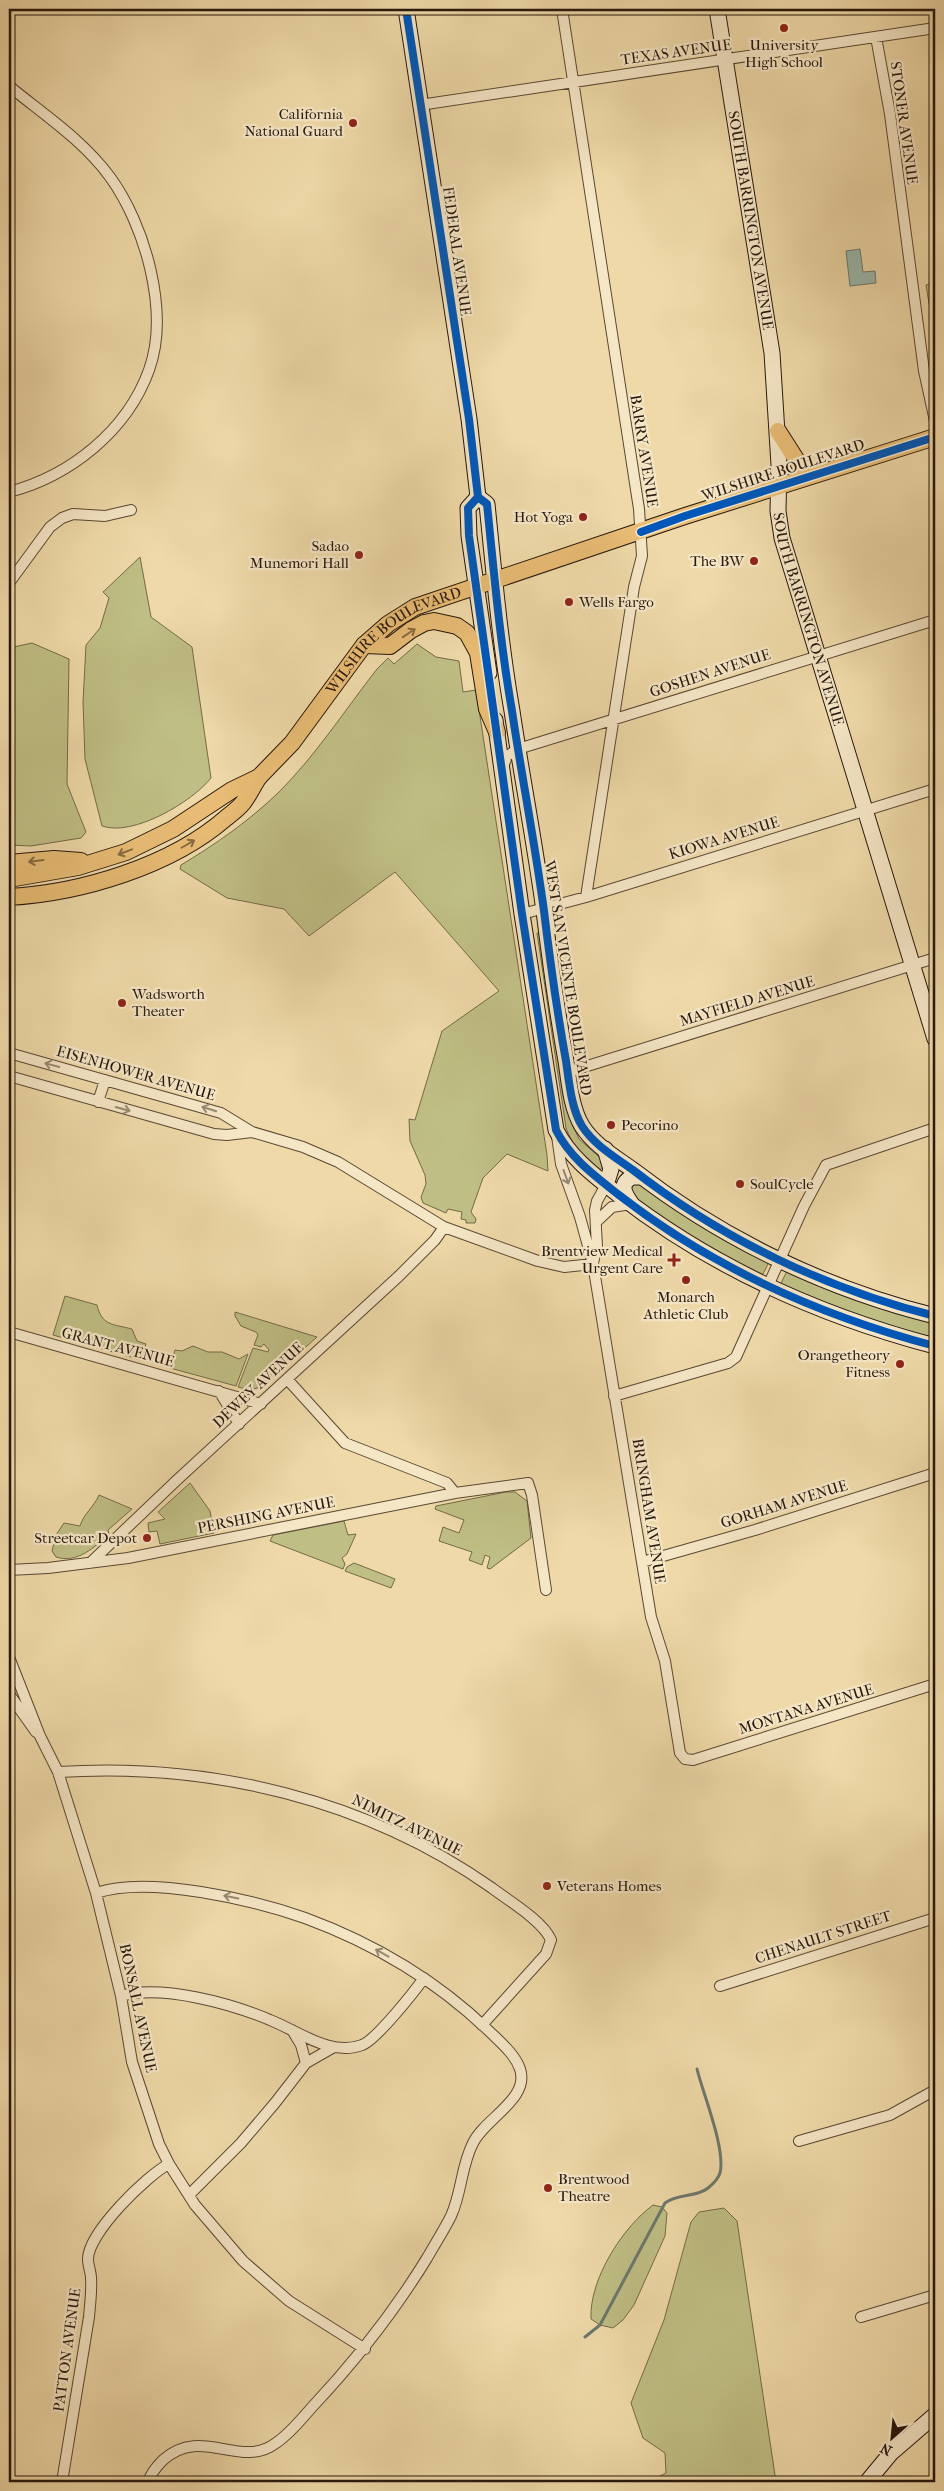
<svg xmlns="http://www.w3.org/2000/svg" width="944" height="2491" font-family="'IM FELL French Canon',serif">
	<rect width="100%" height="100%" fill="#efd9a8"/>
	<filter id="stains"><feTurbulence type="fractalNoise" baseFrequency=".004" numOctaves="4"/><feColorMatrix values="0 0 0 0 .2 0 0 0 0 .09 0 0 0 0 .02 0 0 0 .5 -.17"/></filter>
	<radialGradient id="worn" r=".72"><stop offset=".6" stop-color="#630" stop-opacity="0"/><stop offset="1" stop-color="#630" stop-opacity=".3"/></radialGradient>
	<path fill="#bfbe84" stroke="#736a48" d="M 933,279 L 935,279 L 935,340 L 926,285 L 933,283 Z
		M 140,557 L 151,617 L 192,647 L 211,778 C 192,802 133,837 102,826 L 85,759 L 83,702 L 86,645 L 100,628 L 109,598 L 103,592 Z
		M 32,643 L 69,659 L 67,784 L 86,832 L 81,838 L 31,846 L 9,845 L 9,765 L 11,752 L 9,748 L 9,648 Z
		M 417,644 L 436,657 L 459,661 L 463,692 L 476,690 L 547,1155 L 548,1171 L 507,1154 L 483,1178 L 471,1212 L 476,1219 L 475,1223 L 466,1223 L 466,1220 L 461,1219 L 462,1212 L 448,1209 L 446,1213 L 423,1203 L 421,1197 L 426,1184 L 425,1175 L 410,1141 L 409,1119 L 415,1120 L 442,1031 L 499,991 L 395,872 L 309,936 L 284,909 L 227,898 L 180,869 L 181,865 C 216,844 249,821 279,792 C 316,755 345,710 377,669 L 388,658 L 394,664 Z
		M 537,933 L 542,933 L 572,1124 L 579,1139 L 606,1163 L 599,1171 C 584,1160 572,1145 566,1128 Z
		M 635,1179 L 767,1261 L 768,1264 L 763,1274 L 760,1276 L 672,1225 L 630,1195 L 627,1187 Z
		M 787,1271 L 935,1323 L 935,1337 C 882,1332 829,1304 780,1285 Z
		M 65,1296 L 97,1305 C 102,1326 113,1324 132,1329 L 137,1341 L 146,1344 L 141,1360 L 53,1335 Z
		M 235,1312 L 317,1337 L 261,1387 L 250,1390 L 238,1387 L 253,1348 L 268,1352 L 269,1350 L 264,1344 L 261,1347 L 254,1345 L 258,1335 L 256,1332 L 241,1326 L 235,1316 Z
		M 193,1346 L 208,1352 L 222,1352 L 239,1359 L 248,1354 L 236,1386 L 170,1368 L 175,1350 L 182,1351 Z
		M 190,1483 L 210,1511 L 214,1533 L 160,1544 L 157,1531 L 149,1532 L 148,1523 L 165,1519 L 158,1512 Z
		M 506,1492 L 515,1492 L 527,1501 L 531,1538 L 490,1569 L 487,1568 L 490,1557 L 485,1555 L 482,1565 L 469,1560 L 472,1552 L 439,1541 L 443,1527 L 459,1533 L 464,1520 L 435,1509 L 436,1506 Z
		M 99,1495 L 132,1509 L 108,1530 L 109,1534 C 95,1547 77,1564 56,1557 L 52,1551 L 56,1535 L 64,1523 L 80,1526 C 84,1513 94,1507 99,1495 Z
		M 344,1521 L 348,1535 L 356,1534 L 347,1554 L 342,1558 L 345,1564 L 343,1569 L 270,1541 L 273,1535 Z
		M 354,1563 L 395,1579 L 391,1588 L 345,1571 L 347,1567 Z
		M 653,2205 L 662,2207 L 667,2213 L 665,2236 L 634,2305 L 623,2320 L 613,2328 L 600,2325 L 591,2319 C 589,2280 622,2228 653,2205 Z
		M 724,2208 L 737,2221 L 776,2482 L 648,2482 L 666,2473 L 665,2453 L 643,2438 L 631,2403 L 664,2320 L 691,2222 L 699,2212 Z"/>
	<path fill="#9ab9ad" stroke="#6c786d" d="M 860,249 L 863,272 L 875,271 L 876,283 L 850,286 L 846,251 Z"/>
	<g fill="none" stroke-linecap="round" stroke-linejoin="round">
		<path stroke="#6c786d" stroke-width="3" d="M 585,2337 L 600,2325 L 665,2203 C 678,2193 696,2198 708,2188 C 713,2184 718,2179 720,2173 C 726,2149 703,2094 697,2069"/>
		<g stroke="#594833" stroke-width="12">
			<path id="street" d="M 562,9 L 639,509 L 642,556 L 634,587 L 586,897
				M 876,37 L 890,114 L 924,371 L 935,421
				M 9,86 C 43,114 83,140 110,177 C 145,225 170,312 149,370 C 127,431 70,476 9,492
				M 420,105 L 935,28
				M 9,583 L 50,527 L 62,518 L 73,514 L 105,516 L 131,510
				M 503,767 L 507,756 L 518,749 L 935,620
				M 522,914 L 586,897 L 935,789
				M 9,1053 L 221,1113 L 252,1132 L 303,1147 L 338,1162 L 444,1227 L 538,1261 L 564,1267 L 593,1264
				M 568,1072 L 935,958
				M 9,1076 L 214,1134 L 227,1135 L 252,1132
				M 98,1102 L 105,1080
				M 557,1136 L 561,1164 L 580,1217 L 593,1264 L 651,1617 L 665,1661 L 680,1753 L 685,1759 L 693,1760 L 935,1684
				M 597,1221 L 612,1207 L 631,1204
				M 593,1263 L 597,1246 L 595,1210 L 597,1201 L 606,1185
				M 9,1332 L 261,1404
				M 287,1379 L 345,1443 L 447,1483 L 455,1493
				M 219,1391 L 239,1424
				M 614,1396 L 728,1363 L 736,1357 L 804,1206 L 826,1165 L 935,1128
				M 642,1562 L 755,1530 L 935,1473
				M 90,1563 L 177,1480 L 399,1276 L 435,1240 L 444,1227
				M 9,1570 L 48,1568 L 128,1558 L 455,1493 L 528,1483 L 532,1495 L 546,1590
				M 9,1657 L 40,1736 L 58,1772 L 96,1893 L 121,1996 L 132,2062 L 159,2144 L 169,2164 L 195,2205 L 243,2261 L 289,2301 L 365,2349
				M 9,1694 L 36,1732
				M 58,1772 C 211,1762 367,1800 492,1888 C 509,1901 543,1921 551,1940 L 546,1954 L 482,2025
				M 96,1893 C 148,1875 254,1900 305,1918 C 373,1943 437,1981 489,2031 C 500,2042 515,2054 520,2069 C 530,2099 485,2118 473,2143 C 461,2166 462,2192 451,2216 C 444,2230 435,2244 427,2258 C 394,2312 357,2359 314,2405 C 302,2418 291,2433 276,2443 C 240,2470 202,2425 163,2460 C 156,2467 151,2473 148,2482
				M 720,1986 L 935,1918
				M 121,1996 C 162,1984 232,2004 270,2020 C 298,2031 331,2057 362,2045 C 376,2040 414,1992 424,1978
				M 292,2030 L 301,2045 L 306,2063
				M 799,2141 L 890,2115 L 935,2090
				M 189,2195 L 241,2143 L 275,2103 L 306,2063 L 334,2047
				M 861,2317 L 935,2295
				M 62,2482 L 89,2317 C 90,2304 92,2291 91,2278 C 91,2272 88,2266 88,2259 C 88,2233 147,2175 169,2164"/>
		</g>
		<g stroke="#27170c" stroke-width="17">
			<g id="secondary">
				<path d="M 406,9 L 469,419 L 478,497 L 487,504 C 494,573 500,642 512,711 C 522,778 535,844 544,911 C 550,961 557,1011 566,1061 C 569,1081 571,1108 582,1126 C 594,1145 615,1157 633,1170 C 722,1239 826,1289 935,1316"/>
				<path id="s1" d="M 717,9 L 772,353 L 779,465 L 778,511 L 782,538 L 935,1039"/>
				<path d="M 478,497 L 468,508 L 469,536 L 489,673"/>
				<path d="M 495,720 L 522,914 L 556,1130 C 570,1158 595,1176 619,1195 C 713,1268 821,1316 935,1346"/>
				<path d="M 605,1149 L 611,1169 L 606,1185"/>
				<path d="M 631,1203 C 624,1193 619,1184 632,1177 L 641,1177"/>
				<path d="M 867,2482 L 891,2453 L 935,2415"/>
			</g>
		</g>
		<g stroke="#27170c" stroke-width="18">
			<g id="primary">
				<path d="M 778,431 L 801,467 L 816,474"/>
				<path d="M 364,645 L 390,646 L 411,630 L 424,623 L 434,621 L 457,626 L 467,633 L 478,653 L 487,709 L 497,732"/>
				<path d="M 9,863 L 54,859 L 81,861"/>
				<path id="s2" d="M 9,879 L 78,867 L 126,852 L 173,829 L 232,790 L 259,777 L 292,743 L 364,645 L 388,624 L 415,607 L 685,516 L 935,437"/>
				<path d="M 9,897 C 81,893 171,866 226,818 C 232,813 241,807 245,800 C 250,793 254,784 259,777"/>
			</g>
		</g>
		<use href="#street" stroke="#f5e6c6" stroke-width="10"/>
		<use href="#secondary" stroke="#f5e6c6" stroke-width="15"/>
		<use href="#primary" stroke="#e8bc74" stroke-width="16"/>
		<g stroke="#f5e6c6" stroke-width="11">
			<path id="cycleway" d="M 406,9 L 469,419 L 478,497 L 487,504 C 494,573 500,642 512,711 C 522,778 535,844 544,911 C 550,961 557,1011 566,1061 C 569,1081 571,1108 582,1126 C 594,1145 615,1157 633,1170 C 722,1239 826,1289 935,1316
				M 478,497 L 468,508 L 469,536 L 522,914 L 556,1130 C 570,1158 595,1176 619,1195 C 713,1268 821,1316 935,1346
				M 641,532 L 685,516 L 935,437"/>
		</g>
		<use href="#cycleway" stroke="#0057b8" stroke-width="8"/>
	</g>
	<defs><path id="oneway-shaft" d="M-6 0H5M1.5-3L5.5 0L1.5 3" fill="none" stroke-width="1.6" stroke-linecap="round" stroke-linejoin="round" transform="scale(1.25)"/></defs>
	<g stroke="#886a40">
		<use href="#oneway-shaft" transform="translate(409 633) rotate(-34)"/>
		<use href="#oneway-shaft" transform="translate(188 844) rotate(-30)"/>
		<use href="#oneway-shaft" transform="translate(125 852) rotate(159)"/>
		<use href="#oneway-shaft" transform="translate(36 861) rotate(173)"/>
	</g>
	<g stroke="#988972">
		<use href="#oneway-shaft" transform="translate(52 1065) rotate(-165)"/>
		<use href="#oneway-shaft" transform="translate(123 1109) rotate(16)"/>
		<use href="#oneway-shaft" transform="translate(209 1109) rotate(-162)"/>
		<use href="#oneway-shaft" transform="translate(566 1177) rotate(70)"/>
		<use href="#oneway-shaft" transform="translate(231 1897) rotate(-169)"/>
		<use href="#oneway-shaft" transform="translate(382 1953) rotate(-151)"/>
	</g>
	<g fill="#8f2418" stroke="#f5e6c6" stroke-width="2">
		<circle cx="784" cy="28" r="5"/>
		<circle cx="353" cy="123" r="5"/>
		<circle cx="583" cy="517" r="5"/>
		<circle cx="359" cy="555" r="5"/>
		<circle cx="754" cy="561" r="5"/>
		<circle cx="569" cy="602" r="5"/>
		<circle cx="122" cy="1003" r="5"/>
		<circle cx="611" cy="1125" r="5"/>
		<circle cx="740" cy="1184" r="5"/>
		<path d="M671.5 1252.5h5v5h5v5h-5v5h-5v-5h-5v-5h5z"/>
		<circle cx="686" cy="1280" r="5"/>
		<circle cx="900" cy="1364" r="5"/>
		<circle cx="147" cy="1538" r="5"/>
		<circle cx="547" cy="1886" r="5"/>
		<circle cx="548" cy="2188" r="5"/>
	</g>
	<g text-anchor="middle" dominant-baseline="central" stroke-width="4.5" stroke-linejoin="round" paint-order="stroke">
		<g font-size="15" fill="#27170c" stroke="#f5e6c6" text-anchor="end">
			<text x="784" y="45" text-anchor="middle">University<tspan x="784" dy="17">High School</tspan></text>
			<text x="343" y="114">California<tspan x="343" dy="17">National Guard</tspan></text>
			<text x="573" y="517">Hot Yoga</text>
			<text x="349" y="546">Sadao<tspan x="349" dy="17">Munemori Hall</tspan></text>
			<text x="744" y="561">The BW</text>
			<text x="579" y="602" text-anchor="start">Wells Fargo</text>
			<text x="132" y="994" text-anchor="start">Wadsworth<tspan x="132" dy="17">Theater</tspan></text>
			<text x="621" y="1125" text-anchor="start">Pecorino</text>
			<text x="750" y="1184" text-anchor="start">SoulCycle</text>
			<text x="663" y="1251">Brentview Medical<tspan x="663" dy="17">Urgent Care</tspan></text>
			<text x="686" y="1297" text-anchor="middle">Monarch<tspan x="686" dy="17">Athletic Club</tspan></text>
			<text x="890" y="1355">Orangetheory<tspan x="890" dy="17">Fitness</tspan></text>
			<text x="137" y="1538">Streetcar Depot</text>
			<text x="557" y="1886" text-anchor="start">Veterans Homes</text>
			<text x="558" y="2179" text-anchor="start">Brentwood<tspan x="558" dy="17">Theatre</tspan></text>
		</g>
		<g font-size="15" fill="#27170c" stroke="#f5e6c6">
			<text transform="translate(676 52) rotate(-8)">TEXAS AVENUE</text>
			<text transform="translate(904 123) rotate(82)">STONER AVENUE</text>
			<text stroke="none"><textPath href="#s1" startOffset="214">SOUTH BARRINGTON AVENUE</textPath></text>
			<text transform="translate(457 251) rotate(82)">FEDERAL AVENUE</text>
			<text transform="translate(644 451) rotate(81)">BARRY AVENUE</text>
			<text transform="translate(783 470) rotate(-18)">WILSHIRE BOULEVARD</text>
			<text stroke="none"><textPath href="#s1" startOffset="619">SOUTH BARRINGTON AVENUE</textPath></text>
			<text stroke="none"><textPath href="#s2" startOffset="469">WILSHIRE BOULEVARD</textPath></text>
			<text transform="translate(710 673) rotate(-18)">GOSHEN AVENUE</text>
			<text transform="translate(724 838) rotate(-17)">KIOWA AVENUE</text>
			<text transform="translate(568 978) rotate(81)">WEST SAN VICENTE BOULEVARD</text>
			<text transform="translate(747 1001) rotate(-17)">MAYFIELD AVENUE</text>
			<text transform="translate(136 1073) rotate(16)">EISENHOWER AVENUE</text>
			<text transform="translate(118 1347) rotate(15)">GRANT AVENUE</text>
			<text transform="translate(258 1385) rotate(-43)">DEWEY AVENUE</text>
			<text transform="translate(784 1504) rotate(-17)">GORHAM AVENUE</text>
			<text transform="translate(649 1511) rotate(81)">BRINGHAM AVENUE</text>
			<text transform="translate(266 1515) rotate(-11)">PERSHING AVENUE</text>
			<text transform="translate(806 1709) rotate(-17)">MONTANA AVENUE</text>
			<text transform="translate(407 1825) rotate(26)">NIMITZ AVENUE</text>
			<text transform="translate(823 1937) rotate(-18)">CHENAULT STREET</text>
			<text transform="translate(138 2008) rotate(78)">BONSALL AVENUE</text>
			<text transform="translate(67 2350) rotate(-82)">PATTON AVENUE</text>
		</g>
	</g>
	<rect width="944" height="2491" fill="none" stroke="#efd9a8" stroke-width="30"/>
	<rect x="10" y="10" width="924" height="2471" fill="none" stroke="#27170c" stroke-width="2.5"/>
	<rect x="15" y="15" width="914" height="2461" fill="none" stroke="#27170c"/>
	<g transform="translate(892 2438) rotate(207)" stroke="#f5e6c6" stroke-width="4" paint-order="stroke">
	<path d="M0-4L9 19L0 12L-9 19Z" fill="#27170c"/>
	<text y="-8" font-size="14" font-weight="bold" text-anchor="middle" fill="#27170c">N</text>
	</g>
	<rect width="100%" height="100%" filter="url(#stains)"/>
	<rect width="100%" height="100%" fill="url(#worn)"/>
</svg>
